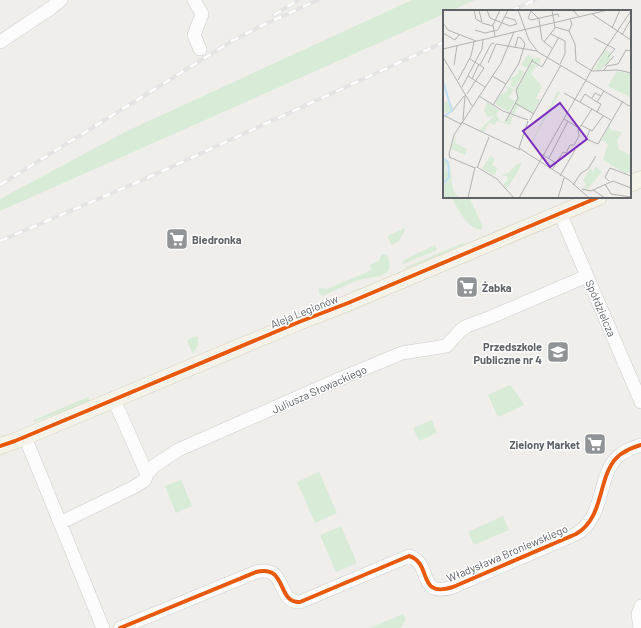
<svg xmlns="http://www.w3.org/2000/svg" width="641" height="628" font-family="Barlow,sans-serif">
	<rect width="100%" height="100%" fill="#efeeea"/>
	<path fill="#d8ebd6" d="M 412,0 L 475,0 L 450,11 L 444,11 L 444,14 L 0,211 L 0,199 L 127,131 Z
		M 453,197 L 469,197 L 483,227 L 481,230 C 466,227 459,210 452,199 Z
		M 405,228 L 405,230 L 399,241 L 392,245 L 387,236 Z
		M 465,242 L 463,245 L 409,268 L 404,268 Z
		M 435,245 L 437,250 L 403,264 L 403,261 L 406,259 Z
		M 382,254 L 387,255 C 389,260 391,266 388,271 C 383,277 371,277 364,279 C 350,282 336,290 323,296 L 319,294 L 319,288 L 327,289 L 372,270 L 370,265 L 379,261 Z
		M 196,336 L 198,337 L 198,345 L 193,354 L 187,341 L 188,339 Z
		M 510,385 L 520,398 L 524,405 L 498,417 L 488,395 Z
		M 88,397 L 91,402 L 34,422 L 34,420 Z
		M 432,420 L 437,433 L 419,441 L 413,428 Z
		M 319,472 L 337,513 L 315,523 L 297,482 Z
		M 181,480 L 192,506 L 176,513 L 165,486 Z
		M 503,516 L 509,530 L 474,545 L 468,532 Z
		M 341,526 L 357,563 L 336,572 L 320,535 Z
		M 403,614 L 406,619 L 401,628 L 370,628 Z"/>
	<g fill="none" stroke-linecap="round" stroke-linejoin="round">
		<g stroke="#cbcccc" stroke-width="14">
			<path id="minor" d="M 194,0 L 202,14 L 194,35 L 200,49
				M 0,42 L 51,8 L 61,0
				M 560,213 L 641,402
				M 114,400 L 147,474
				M 25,437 L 103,628
				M 60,523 L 134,487 L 145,480 L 147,474 L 154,466 L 178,450 L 337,380 L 402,353 L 446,346 L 461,330 L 467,326 L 491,317 L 587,276
				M 120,628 L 256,572 C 288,564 276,603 300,602 L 409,556 C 433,563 416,599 453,587 L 576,534 C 607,516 596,472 621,454 C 627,450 634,447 641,445
				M 640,628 L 638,614 L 641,606"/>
		</g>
		<g stroke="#d7ceb8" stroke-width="17">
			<path id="major" d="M 630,184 L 641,179
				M 0,446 L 15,441 L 299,322 L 348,303 L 599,197"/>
		</g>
		<use href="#minor" stroke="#fdfcfc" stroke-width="13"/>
		<use href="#major" stroke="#f4f2e9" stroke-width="16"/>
		<g stroke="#e4e4e4" stroke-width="4">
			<path id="rail" d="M 511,11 L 535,0
				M 274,15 L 298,0
				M 0,185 L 232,41 L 261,26 L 318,0
				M 0,241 L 145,179 L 444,42"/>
		</g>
		<use href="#rail" stroke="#fff" stroke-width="2.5" stroke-dasharray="8" stroke-linecap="butt"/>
		<g stroke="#fff" stroke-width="6">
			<path id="cycleway" d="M 0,446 L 15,441 L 299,322 L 348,303 L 599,197
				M 120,628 L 256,572 C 288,564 276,603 300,602 L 409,556 C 433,563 416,599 453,587 L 576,534 C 607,516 596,472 621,454 C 627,450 634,447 641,445"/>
		</g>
		<use href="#cycleway" stroke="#e8590c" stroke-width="4"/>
	</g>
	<defs>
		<g id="supermarket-square" transform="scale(1.15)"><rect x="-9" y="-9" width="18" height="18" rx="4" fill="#919496" stroke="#fff"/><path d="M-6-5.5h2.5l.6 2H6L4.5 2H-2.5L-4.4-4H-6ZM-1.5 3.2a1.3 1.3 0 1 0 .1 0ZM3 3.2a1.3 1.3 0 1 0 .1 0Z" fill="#fff"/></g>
		<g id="school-square" transform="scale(1.15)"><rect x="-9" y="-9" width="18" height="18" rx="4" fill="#919496" stroke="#fff"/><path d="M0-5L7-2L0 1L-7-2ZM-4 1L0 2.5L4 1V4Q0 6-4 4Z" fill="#fff"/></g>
	</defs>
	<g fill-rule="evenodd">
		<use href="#supermarket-square" x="177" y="239"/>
		<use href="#supermarket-square" x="467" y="287"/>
		<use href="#school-square" x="558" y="352"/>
		<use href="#supermarket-square" x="595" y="444"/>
	</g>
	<g text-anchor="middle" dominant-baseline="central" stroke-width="3" stroke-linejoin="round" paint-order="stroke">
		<g font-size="11" font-weight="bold" fill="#5f6368" stroke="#fff" text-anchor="start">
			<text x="192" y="239">Biedronka</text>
			<text x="482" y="287">Żabka</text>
			<text x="542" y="346" text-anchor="end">Przedszkole<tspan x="542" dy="13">Publiczne nr 4</tspan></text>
			<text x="580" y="444" text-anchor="end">Zielony Market</text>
		</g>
		<g font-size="11" fill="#5f6368" stroke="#fff">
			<text transform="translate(601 308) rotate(67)">Spółdzielcza</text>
			<text transform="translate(304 311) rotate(-22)">Aleja Legionów</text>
			<text transform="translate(319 389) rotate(-24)">Juliusza Słowackiego</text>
			<text transform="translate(507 553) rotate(-23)">Władysława Broniewskiego</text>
		</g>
	</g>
	<g transform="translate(443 10)">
		<rect width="188" height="188" fill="#efeeea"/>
		<path d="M 162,39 L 168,43 L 167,50 L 158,60 L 151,60 ZM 85,45 L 89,46 L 89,50 L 93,47 L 98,49 L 95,55 L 88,51 L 85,58 L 78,55 ZM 89,53 L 96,57 L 92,57 L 88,64 L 99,76 L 93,89 L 97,89 L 90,103 L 76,95 L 71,104 L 68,103 L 75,87 L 73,80 ZM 76,59 L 82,62 L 72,78 L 67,75 L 69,71 L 67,69 L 74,65 ZM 174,61 L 188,64 L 188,88 L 165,76 ZM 63,76 L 71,79 L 66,87 L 72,91 L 66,102 L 52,94 L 56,86 L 65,80 ZM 115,81 L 117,82 L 85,140 L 93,123 ZM-1.5 97a5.5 5.5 0 1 1 11 0a5.5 5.5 0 1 1-11 0ZM 44,92 L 56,100 L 53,104 L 57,111 L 61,112 L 65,105 L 70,106 L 67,115 L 54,111 L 52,115 L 46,113 L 41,122 L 36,120 L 51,106 L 44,107 L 41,100 ZM 166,115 L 168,120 L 179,122 L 174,131 L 176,139 L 188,146 L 188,162 L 182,163 L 160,150 L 165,134 L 159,130 ZM 13,125 L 12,133 L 24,139 L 22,145 L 8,139 ZM 47,146 L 52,149 L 49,155 L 54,158 L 52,165 L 39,159 ZM 0,149 L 5,153 L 2,158 L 6,166 L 0,173 ZM 79,153 L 75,161 L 64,179 L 60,174 L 65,170 L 64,166 L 57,165 L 65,163 L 74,154 ZM 150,154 L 147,158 L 150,162 L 152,156 L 159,162 L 143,181 L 144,178 L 139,178 L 143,175 L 140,170 ZM 7,155 L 10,180 L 16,188 L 0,188 L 0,176 L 7,167 L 5,159 Z" fill="#d8ebd6"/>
		<path fill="none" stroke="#bfe0f9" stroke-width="2" d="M 0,71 L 9,101 L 0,107M 0,148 L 5,152 L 6,167 L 0,174"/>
		<path fill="none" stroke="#b1b2b2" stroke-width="1" d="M 31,0 L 33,9 L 38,12M 36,0 L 39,13 L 50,16M 44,0 L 47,8 L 67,16 L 74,14 L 72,10 L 62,7M 75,0 L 86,30 L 95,42 L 188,97M 87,0 L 96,9 L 99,30 L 110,39M 126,0 L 131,1 L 136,7M 88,1 L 85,8 L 88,10 L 115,4 L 116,7M 149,4 L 188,30M 127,9 L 129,14 L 126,21 L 132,34 L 133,51 L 149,61 L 175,60 L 188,63M 0,13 L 5,20 L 33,31M 112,17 L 126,21M 169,18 L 177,0M 32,20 L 42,23 L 55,20 L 65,0M 0,23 L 12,30 L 16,25M 67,23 L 165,0M 108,24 L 122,31 L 122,44 L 117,54M 179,25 L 188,9M 52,27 L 50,15 L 57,0M 151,28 L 172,39 L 165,47M 101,32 L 112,18 L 109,0M 53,34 L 94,41M 0,39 L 68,23M 0,47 L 29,96M 89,51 L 99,57 L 116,27M 45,53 L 53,34M 11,55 L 14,36M 37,55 L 48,34 L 51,33M 162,56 L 171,46M 161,60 L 164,56 L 175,54 L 183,40 L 188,41M 25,66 L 42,77M 49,66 L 63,74M 29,69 L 36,54M 15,70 L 28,46 L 31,32M 19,77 L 39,39 L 40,30M 121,83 L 168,110M 24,84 L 41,58 L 27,49M 36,86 L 60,101 L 85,110M 149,88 L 152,83 L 158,86M 137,92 L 142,84 L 154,92M 72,93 L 91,104M 50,95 L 76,53 L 82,34 L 78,28 L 75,27 L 72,38M 10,100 L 21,86M 154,102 L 158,94 L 154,92 L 161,81M 0,105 L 18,114M 121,109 L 136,118M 20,110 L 22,85M 87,110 L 118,55M 63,111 L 75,88 L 73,80 L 90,49M 85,111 L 76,138 L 126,170 L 146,188M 18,112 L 77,140M 138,115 L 149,121 L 160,106M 147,120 L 143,129 L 155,134 L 180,91M 100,145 L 113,153M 6,147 L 32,158M 7,148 L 6,144 L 11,125 L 58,53 L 71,22M 106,148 L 125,111M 34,157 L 54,169 L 71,188M 34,158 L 46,127M 109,160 L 120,142 L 123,143 L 127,135 L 131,135 L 136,126 L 135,120 L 149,99M 117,166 L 132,140M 166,171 L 162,167 L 167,158 L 188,166M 162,174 L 168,184 L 188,187M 130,175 L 138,163 L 145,159 L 153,146M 139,179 L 148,181 L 170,171 L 188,178M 150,180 L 162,188M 25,188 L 32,157M 76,188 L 152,54 L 188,1M 115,188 L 121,168"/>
		<path fill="#7b2cbf" fill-opacity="0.15" stroke="#7b2cbf" stroke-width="2" d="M 117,93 L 144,129 L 107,157 L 80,121 Z"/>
		<rect width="188" height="188" fill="none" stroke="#5f6368" stroke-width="2"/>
	</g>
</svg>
